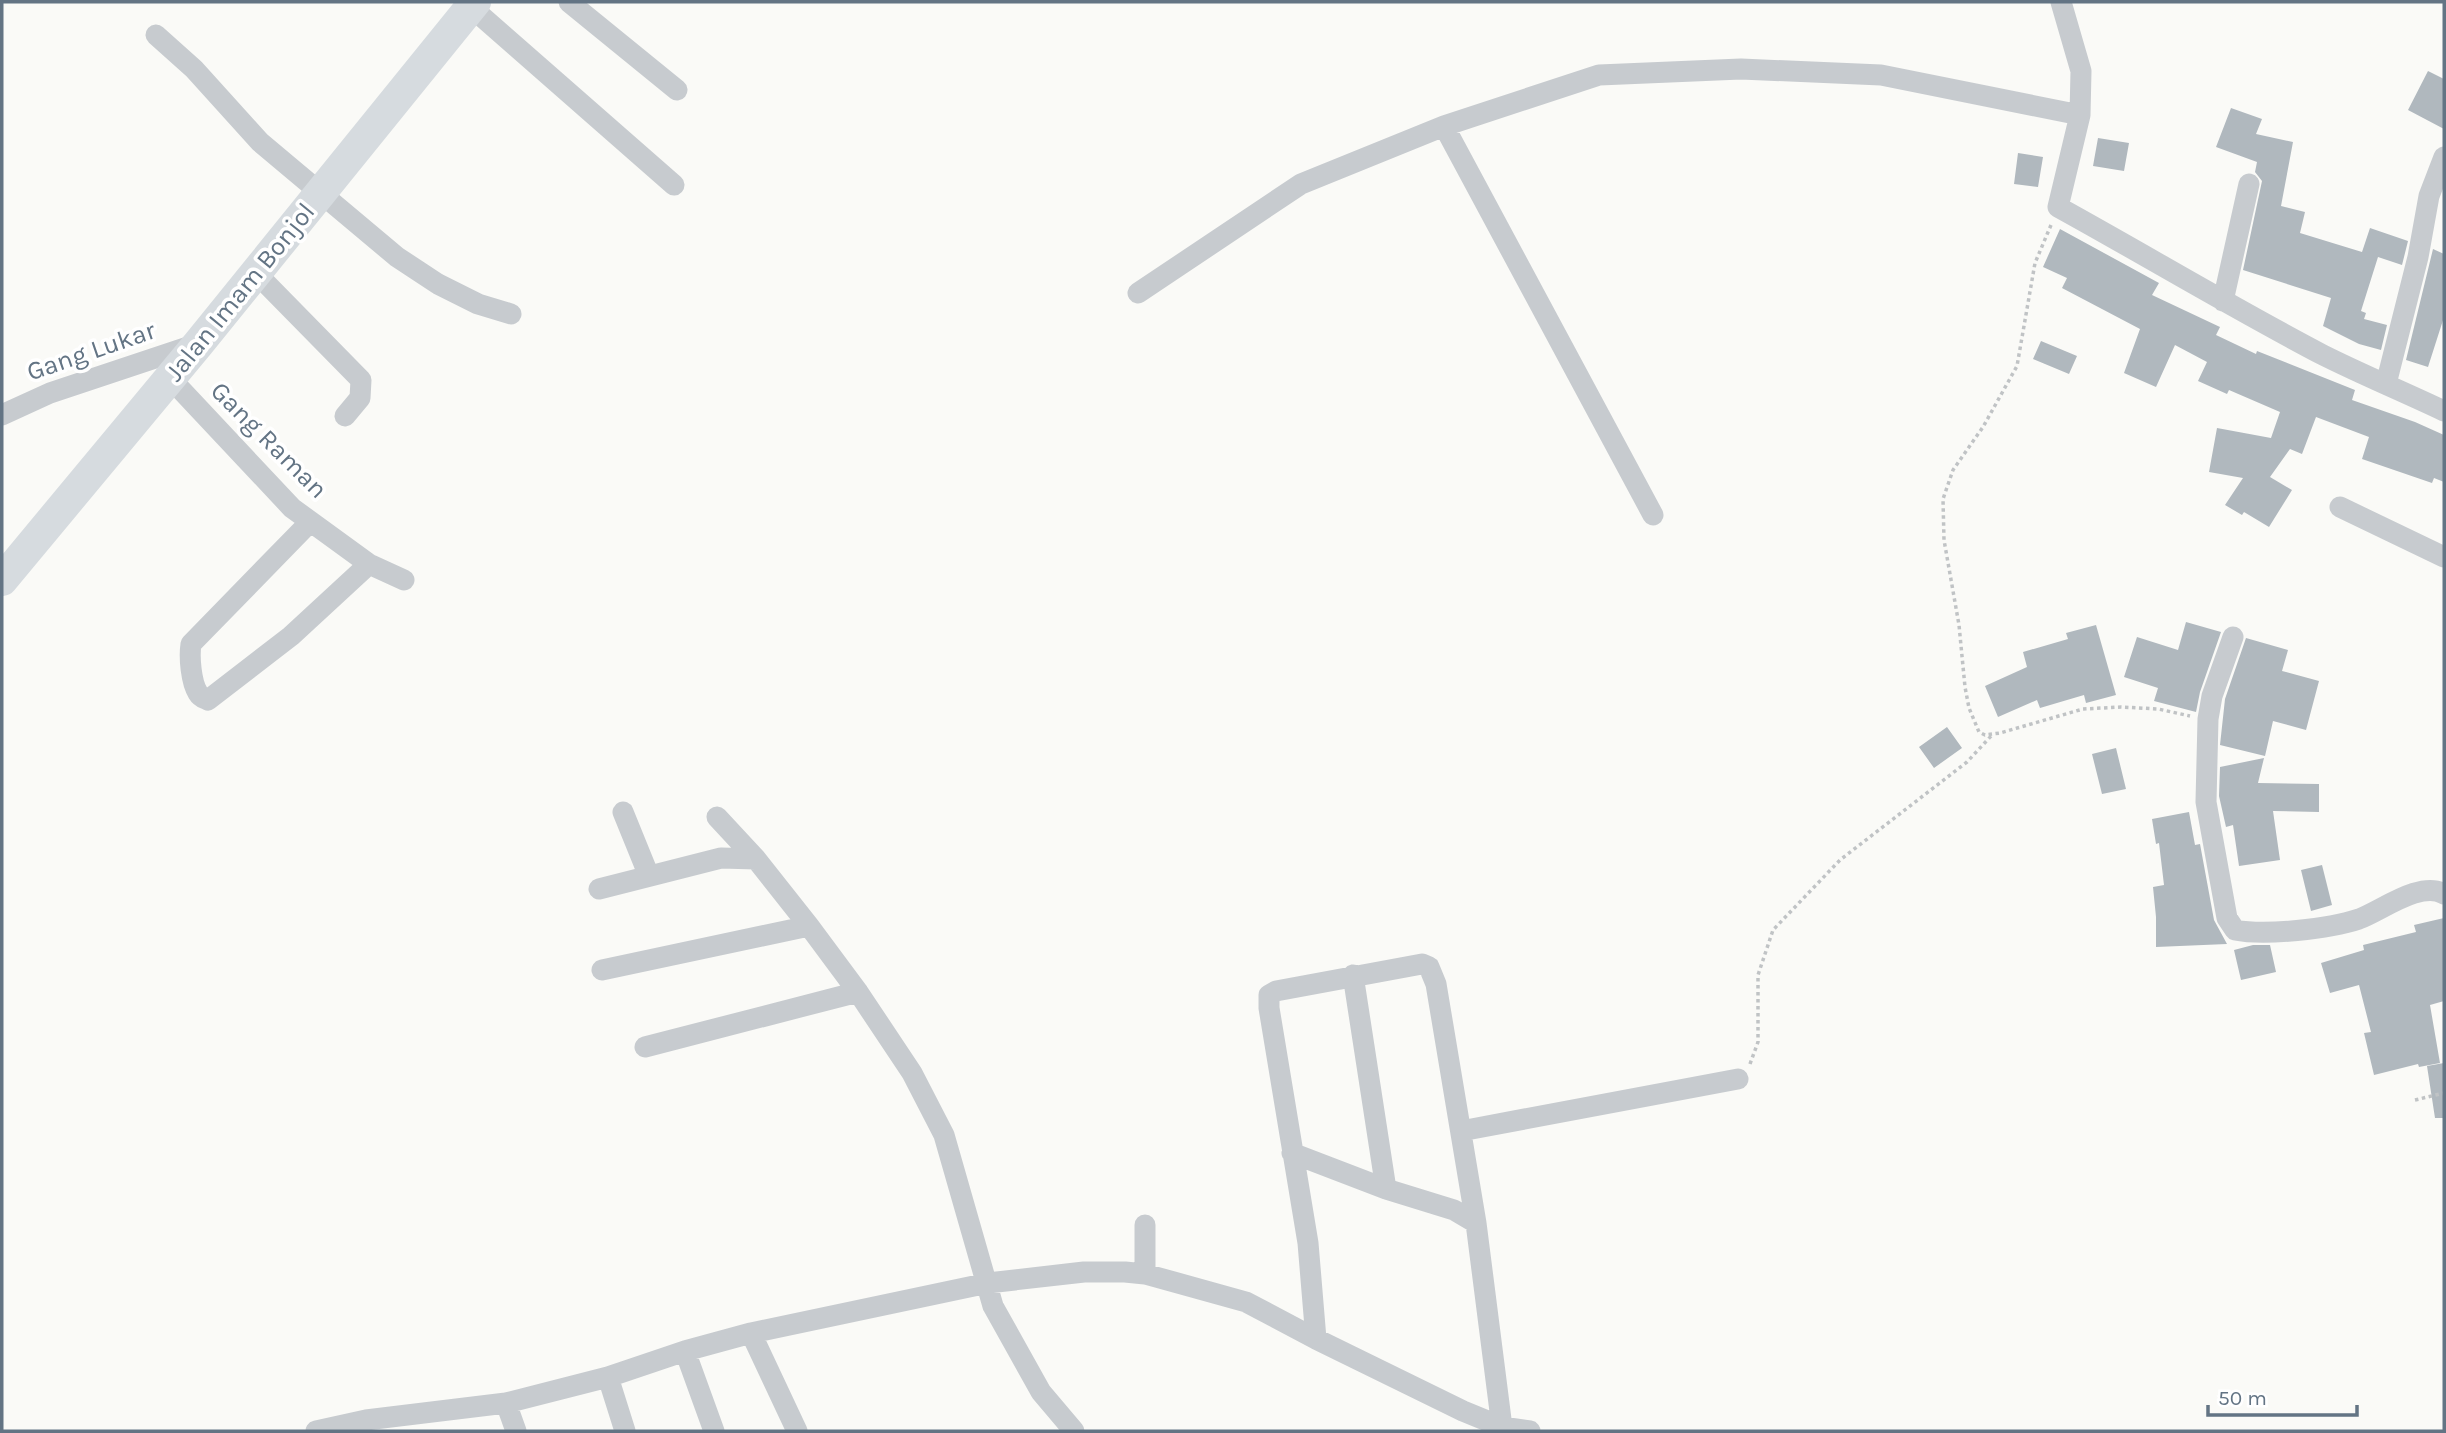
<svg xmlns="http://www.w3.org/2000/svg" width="2446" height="1433" font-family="Karla,sans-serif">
	<rect width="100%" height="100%" fill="#fafaf7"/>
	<path fill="#b0b8be" d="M 2428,71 L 2444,79 L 2444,129 L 2408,110 Z
		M 2231,108 L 2262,119 L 2256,134 L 2293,142 L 2281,206 L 2305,212 L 2300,233 L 2362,252 L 2370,228 L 2408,241 L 2402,265 L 2378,257 L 2361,311 L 2366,313 L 2364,319 L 2387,325 L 2381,350 L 2359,344 L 2323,326 L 2331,298 L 2243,270 L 2262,181 L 2255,172 L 2257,162 L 2216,147 Z
		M 2098,138 L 2129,143 L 2124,171 L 2093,166 Z
		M 2018,153 L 2043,157 L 2038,187 L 2014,184 Z
		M 2060,229 L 2159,283 L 2152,295 L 2220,327 L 2216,335 L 2256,354 L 2257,351 L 2355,390 L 2352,400 L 2415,422 L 2444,435 L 2444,482 L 2434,478 L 2432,483 L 2362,459 L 2369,437 L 2316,417 L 2302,454 L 2290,449 L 2270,477 L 2292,490 L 2269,527 L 2244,512 L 2242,515 L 2225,505 L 2243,478 L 2209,472 L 2217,428 L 2271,438 L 2280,412 L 2229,390 L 2227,394 L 2198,381 L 2207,362 L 2175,345 L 2156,387 L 2124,373 L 2140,329 L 2062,288 L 2067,278 L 2043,267 Z
		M 2433,249 L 2444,254 L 2444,317 L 2428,367 L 2406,360 Z
		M 2041,341 L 2077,356 L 2069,374 L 2033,359 Z
		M 2186,622 L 2221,632 L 2200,692 L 2196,712 L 2154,701 L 2158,688 L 2124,677 L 2137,637 L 2178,650 Z
		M 2096,625 L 2116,695 L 2086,703 L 2084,695 L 2040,708 L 2037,700 L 1998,717 L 1985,686 L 2027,667 L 2023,652 L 2068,639 L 2066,633 Z
		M 2246,638 L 2288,650 L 2282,671 L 2319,681 L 2306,730 L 2273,721 L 2265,756 L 2220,745 L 2225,699 Z
		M 1947,727 L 1962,748 L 1934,768 L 1919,747 Z
		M 2116,748 L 2126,789 L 2102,794 L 2092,754 Z
		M 2264,758 L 2258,783 L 2319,784 L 2319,812 L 2273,811 L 2280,860 L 2239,866 L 2233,825 L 2226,827 L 2219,796 L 2220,767 Z
		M 2189,812 L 2195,845 L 2200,844 L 2214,920 L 2227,944 L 2156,947 L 2156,917 L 2153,887 L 2164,885 L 2159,843 L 2156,844 L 2152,819 Z
		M 2322,865 L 2332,905 L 2311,911 L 2301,870 Z
		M 2444,918 L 2444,1001 L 2430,1005 L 2440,1063 L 2419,1067 L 2418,1064 L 2374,1075 L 2364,1033 L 2371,1032 L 2359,985 L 2330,993 L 2321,963 L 2364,950 L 2363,945 L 2416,932 L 2414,925 Z
		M 2253,945 L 2270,945 L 2276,972 L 2241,980 L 2234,950 Z
		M 2444,1063 L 2444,1118 L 2435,1118 L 2427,1066 Z"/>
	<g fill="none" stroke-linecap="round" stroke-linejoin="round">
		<path stroke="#c0c3c5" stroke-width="3.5" stroke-dasharray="3.5 3.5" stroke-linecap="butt" d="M 2051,225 L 2035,263 L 2017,366 L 1983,427 L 1953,470 L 1943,499 L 1944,540 L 1959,625 L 1965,687 L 1969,708 L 1979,732 L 1985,735 L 2000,733 L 2083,709 L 2121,707 L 2158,709 L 2190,716
			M 1750,1064 L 1758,1042 L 1758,975 L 1773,930 L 1840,860 L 1967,762 L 1992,735
			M 2415,1100 L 2444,1093"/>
		<path stroke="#c7cbcf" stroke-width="21" d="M 569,2 L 677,90
			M 2061,2 L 2081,71 L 2080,115 L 2058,207 C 2147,256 2233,308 2323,355 C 2363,375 2404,392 2444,411
			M 471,7 L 674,185
			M 156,35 L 194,69 L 260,142 L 397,257 L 438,284 L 478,304 L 511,314
			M 1444,126 L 1653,515
			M 255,272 L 361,380 L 360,398 L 345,416
			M 1138,293 L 1301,184 L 1444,126 L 1599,75 L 1741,69 L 1881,75 L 2080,115
			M 2223,301 L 2249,184
			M 170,378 L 292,508 L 369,564 L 404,580
			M 2386,384 L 2418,257 L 2429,196 L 2444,157
			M 2,415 L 50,393 L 197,344
			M 2340,507 L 2444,557
			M 310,522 L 191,644 C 189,657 191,682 198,693 C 201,698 204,698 208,700 L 291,636 L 369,564
			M 2233,637 L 2212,696 L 2208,719 L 2206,802 L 2227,918 L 2235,930 C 2265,936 2329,929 2359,919 C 2381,911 2421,880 2444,894
			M 623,812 L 649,876
			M 717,817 L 756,859 L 809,926 L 858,992 L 912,1073 L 944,1135 L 993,1306 L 1041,1392 L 1074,1431
			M 599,889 L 721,858 L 756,859
			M 602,970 L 809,926
			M 1353,975 L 1386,1189
			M 645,1047 L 858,992
			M 1461,1131 L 1738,1079
			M 1292,1153 L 1386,1189 L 1454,1210 L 1476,1223 L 1436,984 L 1429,967 L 1422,964 L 1276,991 L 1269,995 L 1269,1008 L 1308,1243 L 1316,1339 L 1463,1411 L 1502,1427 L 1530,1431
			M 1476,1223 L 1502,1427
			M 1145,1274 L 1145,1225
			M 751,1333 L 797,1431
			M 685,1351 L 714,1431
			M 608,1377 L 625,1431
			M 506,1403 L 516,1431
			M 316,1431 L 366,1420 L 506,1403 L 608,1377 L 685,1351 L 751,1333 L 988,1283 L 1084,1272 L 1125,1272 L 1145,1274 L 1246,1302 L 1316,1339"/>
		<path stroke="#d6dbdf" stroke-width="32" d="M 2,580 L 199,343 L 475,2"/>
	</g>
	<g text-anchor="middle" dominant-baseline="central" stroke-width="7" stroke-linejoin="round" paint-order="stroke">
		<g font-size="26" fill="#637484" stroke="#fff">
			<text transform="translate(240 292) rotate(-51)">Jalan Imam Bonjol</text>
			<text transform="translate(91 351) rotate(-19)">Gang Lukar</text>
			<text transform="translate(269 440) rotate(45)">Gang Raman</text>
		</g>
	</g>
	<rect width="2446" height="1433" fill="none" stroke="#637484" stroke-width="7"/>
	<path d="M2208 1405v10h149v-10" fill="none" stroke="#637484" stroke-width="3.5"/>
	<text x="2218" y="1405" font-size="21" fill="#637484" stroke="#ffffff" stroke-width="5" paint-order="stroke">50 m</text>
</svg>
